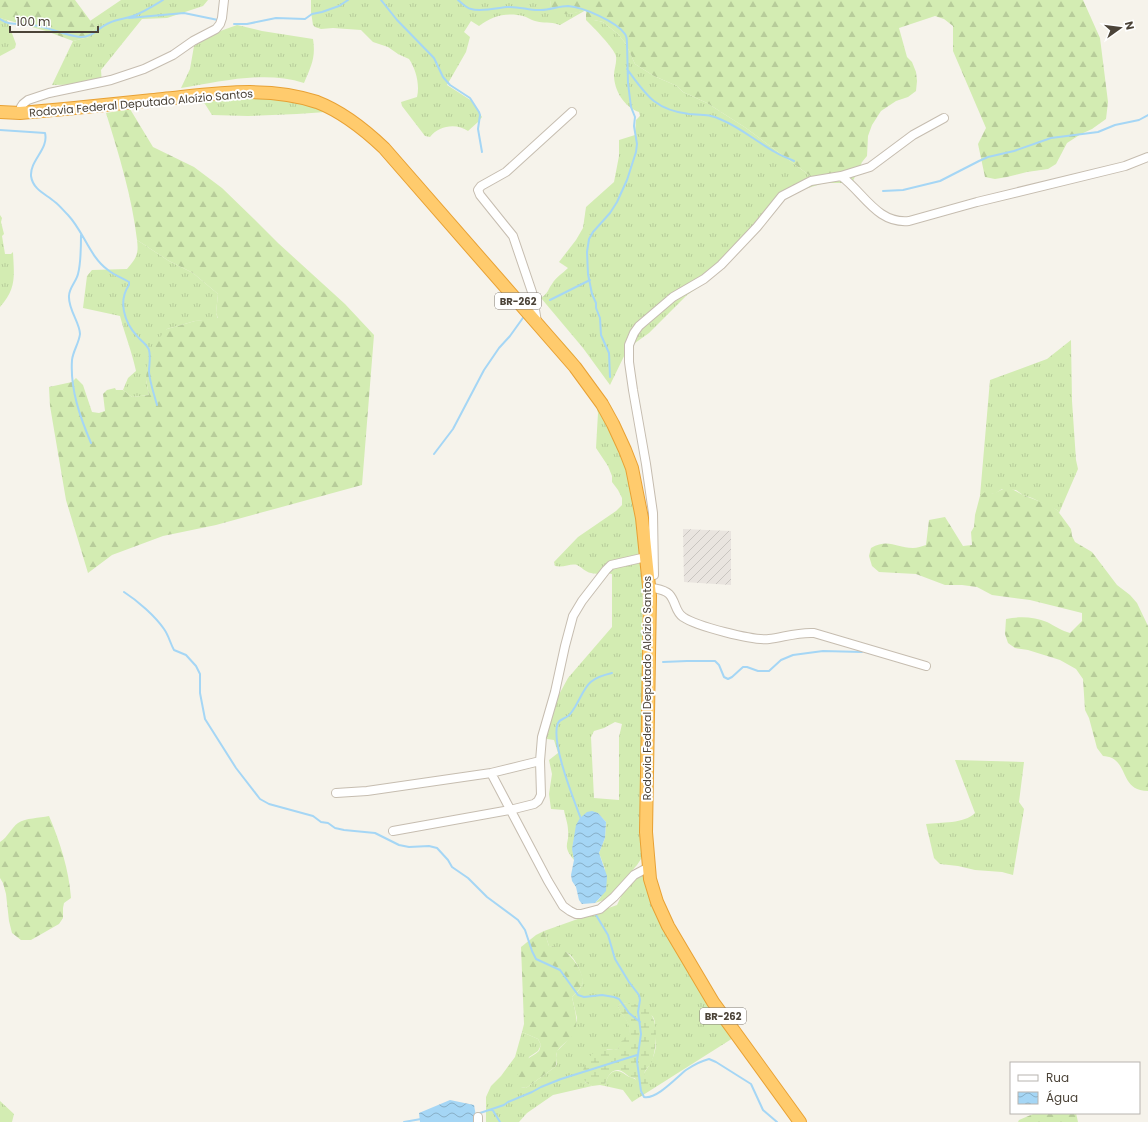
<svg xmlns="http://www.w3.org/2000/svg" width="1148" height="1122" font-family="Poppins,sans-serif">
	<defs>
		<pattern id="industrial-furrows" width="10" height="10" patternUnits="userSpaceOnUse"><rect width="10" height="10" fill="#e9e4df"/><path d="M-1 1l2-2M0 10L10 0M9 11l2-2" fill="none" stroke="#c9c5c0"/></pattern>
		<pattern id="grass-tufts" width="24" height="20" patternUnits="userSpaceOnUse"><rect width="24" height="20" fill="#d3ecb2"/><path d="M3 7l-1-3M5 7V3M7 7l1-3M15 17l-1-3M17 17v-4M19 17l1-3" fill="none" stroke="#b7cc9a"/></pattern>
		<pattern id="forest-firs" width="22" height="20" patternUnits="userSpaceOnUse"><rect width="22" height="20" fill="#d3ecb2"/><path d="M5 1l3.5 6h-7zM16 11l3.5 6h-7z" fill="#b7cc9a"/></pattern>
		<pattern id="wetland-marsh" width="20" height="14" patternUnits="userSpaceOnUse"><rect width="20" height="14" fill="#d3ecb2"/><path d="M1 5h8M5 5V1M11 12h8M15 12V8" fill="none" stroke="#b7cc9a"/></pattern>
		<pattern id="water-waves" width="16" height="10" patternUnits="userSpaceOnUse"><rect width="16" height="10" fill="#a5d6f5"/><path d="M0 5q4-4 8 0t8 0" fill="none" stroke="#88afc7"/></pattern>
	</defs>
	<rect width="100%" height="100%" fill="#f6f3eb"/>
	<path fill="url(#industrial-furrows)" d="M 683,529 L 731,531 L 731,585 L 684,582 Z"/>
	<path fill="url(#grass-tufts)" fill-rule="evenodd" d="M 121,0 L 208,0 L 203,6 L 167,18 L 142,19 L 101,70 L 102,84 L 52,85 L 73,41 L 89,37 L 95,27 L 90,21 Z
		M 311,0 L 550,0 L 551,7 L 569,14 L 586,10 L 560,25 C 549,21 544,24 535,21 C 531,20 527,17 523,16 C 507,12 492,16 479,26 L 471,21 L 464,32 L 470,37 L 466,52 L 447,85 L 472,101 L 482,117 L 478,122 L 468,131 C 457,123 439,125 430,137 L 425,136 L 402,106 L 401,102 L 417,97 C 420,85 416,69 409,59 L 398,54 L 388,47 L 373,42 L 361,30 L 333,28 L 321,29 L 315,27 L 313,25 L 311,12 Z
		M 0,18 L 7,20 L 16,44 L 15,48 L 0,56 Z
		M 586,20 L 594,20 L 603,22 L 618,34 L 626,44 L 635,64 L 654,76 L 677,86 L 683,92 L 707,103 L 746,128 L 821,184 L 792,193 L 780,203 L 756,234 L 713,277 L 687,295 L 649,333 L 628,348 L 610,385 L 583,348 L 541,298 C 549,292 547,291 552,284 C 556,277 563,273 568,268 L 559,262 L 576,240 L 583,228 L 586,207 L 614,182 L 619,156 L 619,140 L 635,135 L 636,120 L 640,116 L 639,112 C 624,107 614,90 614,75 C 614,69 617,63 616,56 C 614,48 593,27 586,20 Z
		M 237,25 L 262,31 L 313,39 C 316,58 311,66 304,83 C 264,70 221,82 181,88 L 190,69 L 194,46 L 212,34 Z
		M 275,88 L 326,112 L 297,114 L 248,116 L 212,115 L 205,104 L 182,99 Z
		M 0,215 L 2,218 L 1,222 L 4,234 L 2,236 L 5,254 L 11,254 L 13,252 C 14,275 17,288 0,307 Z
		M 137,240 L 169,261 L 193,273 L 218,294 L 216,313 L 218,319 L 195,321 L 167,329 L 146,380 L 149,395 L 132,397 L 123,390 L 128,378 L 136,371 C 132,352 125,335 120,316 L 83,308 L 87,276 L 92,270 L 127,269 C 136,258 139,255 137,240 Z
		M 558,337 L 574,355 L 612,408 L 626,440 L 643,524 L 642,809 L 645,853 L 637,865 L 607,899 L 595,903 L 601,897 L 605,869 L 599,853 L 605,838 L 606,822 L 598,813 C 580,830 569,833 574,860 C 561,844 570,845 568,830 C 568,823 565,817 564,810 L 551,809 L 549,794 L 552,774 L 549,760 L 558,753 L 554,740 L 540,738 L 556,700 L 568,678 L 612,627 L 612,574 C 605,572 598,575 591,573 C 585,572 582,567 577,565 C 571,563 564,568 555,566 L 554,562 L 578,537 L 616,511 L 622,505 L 622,498 L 618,490 L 612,482 L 612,476 L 608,466 L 596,448 L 598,413 L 595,403 L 564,351 ZM 615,722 L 622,724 L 619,737 L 619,800 L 594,798 L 591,737 L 594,731 L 604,728 Z
		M 1071,340 L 1072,401 L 1076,460 L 1078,469 L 1059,513 L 1057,510 L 1032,498 L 1023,495 L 1016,490 L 1002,489 L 996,493 L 980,496 L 990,380 L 1047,359 Z
		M 955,760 L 1024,762 L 1019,802 L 1024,809 L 1013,875 L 1002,872 L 975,870 L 958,866 L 940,864 L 934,858 L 926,824 C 941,822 964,824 975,813 Z
		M 640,870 L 651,877 L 663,911 L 703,976 L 741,1033 L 632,1102 L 623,1090 L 605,1086 C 607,1073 615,1066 626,1075 C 630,1078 634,1077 637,1081 C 646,1073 657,1055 656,1041 C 656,1038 655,1035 655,1032 C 655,1027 656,1018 651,1015 C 645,1009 630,1004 622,1003 L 618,1006 C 621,1015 635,1026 628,1036 C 624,1041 620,1043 618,1049 L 614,1050 L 607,1049 L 585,1082 L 592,1086 L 553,1095 L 527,1113 L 519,1122 L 486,1122 L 486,1097 L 491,1086 L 501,1076 L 515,1057 L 522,1032 L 538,1039 L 541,1045 L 538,1051 L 529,1057 L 521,1087 L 526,1088 L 555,1067 L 557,1064 L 556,1058 L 557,1051 L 570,1038 L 576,1024 L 577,1018 L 572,997 C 575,994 580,990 582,985 C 585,978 575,958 569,954 C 564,950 556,947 549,946 L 544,931 L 617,905 L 624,890 Z
		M 0,1101 L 14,1114 L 12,1122 L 0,1122 Z"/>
	<path fill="url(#forest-firs)" d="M 0,0 L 75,0 L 95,27 L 89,37 L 73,41 L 46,31 L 0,18 Z
		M 550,0 L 1083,0 L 1100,38 L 1108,102 L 1106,119 L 1092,129 L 1081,134 L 1067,143 L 1056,164 L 1048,169 L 1027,172 L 1007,177 L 995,179 L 985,177 L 978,144 L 986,128 L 953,51 L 953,26 L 944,19 L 935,16 L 899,28 L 907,57 L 912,62 L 916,72 L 917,81 L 916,91 L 908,97 L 896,101 L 881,111 L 872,125 L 868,136 L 867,156 L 862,162 L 852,183 L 827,183 L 821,184 L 746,128 L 707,103 L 683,92 L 677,86 L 654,76 L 635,64 L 626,44 L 618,34 L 603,22 L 594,20 L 586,20 L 586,10 C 570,14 565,18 551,7 Z
		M 130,109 L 153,147 L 194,167 L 222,188 L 254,219 L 278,243 L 345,304 L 374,335 L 362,485 L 216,525 L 163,536 L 112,555 L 88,573 L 66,500 L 50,406 L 49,387 L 72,382 L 76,378 L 83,385 L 92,412 L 99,413 L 105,411 L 103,394 L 107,390 L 115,388 L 116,390 L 123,390 L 132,397 L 149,395 L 146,380 L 147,360 L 155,343 L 167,329 L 195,321 L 218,318 L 216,313 L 218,294 L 193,273 L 169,261 L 137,240 C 132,197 119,155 106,113 Z
		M 1008,487 L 1023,495 L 1049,505 L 1057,510 L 1071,529 L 1072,536 L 1075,542 L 1092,552 L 1117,585 L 1130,595 L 1137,603 L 1148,626 L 1148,791 C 1121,790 1129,768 1112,758 C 1110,757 1106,756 1103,756 L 1097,748 L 1089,718 L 1085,710 L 1083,679 L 1076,669 L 1060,660 L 1028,650 L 1015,648 L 1008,643 L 1005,634 L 1006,619 C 1020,616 1035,617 1047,622 C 1055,626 1062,631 1070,633 L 1082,621 L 1082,613 L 1030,600 L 992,595 L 977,587 L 962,585 L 945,585 L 916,574 L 879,572 L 872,566 L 869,556 L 871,548 C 889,538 896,548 913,548 C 917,548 922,546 926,545 L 929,520 L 945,517 L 963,546 L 972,545 L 971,532 L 974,527 L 975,515 L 980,496 L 985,492 C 994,496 999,490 1008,487 Z
		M 49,816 C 60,842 69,870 71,898 L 64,903 L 63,908 L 63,918 L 59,924 L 31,940 L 21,940 L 12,933 L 9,921 L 6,894 L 3,883 L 0,878 L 0,842 C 8,837 11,828 18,823 C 26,818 39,818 49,816 Z
		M 544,931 L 549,946 C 553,946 558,947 561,948 C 570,953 587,975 582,985 C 580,989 575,994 572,997 C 575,1011 581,1027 570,1039 C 565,1043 559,1047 557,1052 C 555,1058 558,1062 555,1067 L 526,1088 L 521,1087 C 514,1080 518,1068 525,1061 C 529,1057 535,1055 539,1051 C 540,1049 540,1047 541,1045 L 538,1039 L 522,1032 L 524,1024 L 521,947 L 536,935 Z
		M 1039,1113 L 1076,1113 L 1078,1122 L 1018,1122 L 1019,1120 L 1033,1114 Z"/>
	<path fill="url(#wetland-marsh)" d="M 622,1003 C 629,1004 638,1003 644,1007 C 660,1016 657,1046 652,1061 C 650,1066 645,1069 644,1074 L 648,1077 L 648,1084 L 643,1091 L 640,1091 L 635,1078 C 629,1078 628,1075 623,1072 C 613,1065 606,1078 605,1086 L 600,1085 L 592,1086 C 590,1085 586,1083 585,1081 C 579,1071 587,1055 597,1051 C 604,1048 611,1051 618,1049 C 619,1046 620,1042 623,1040 C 625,1037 628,1036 629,1033 C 632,1024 620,1014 618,1006 Z"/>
	<path fill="url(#water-waves)" d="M 592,811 L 598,813 L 606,822 L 605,838 L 599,853 L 607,876 L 606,891 L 595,903 L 582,904 L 579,900 L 576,887 L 572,881 L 571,875 L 574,860 L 572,849 L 576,825 L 580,818 L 587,812 Z
		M 450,1100 L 474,1105 L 477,1122 L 420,1122 L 419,1113 Z"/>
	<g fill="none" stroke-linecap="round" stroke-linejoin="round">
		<path stroke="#a5d6f5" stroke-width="2" d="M 381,0 L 397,20 L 434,58 L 443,77 L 450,85 L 470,98 L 479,112 L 480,115 L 478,129 L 482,152
			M 458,0 C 462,3 466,8 471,9 C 480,12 498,8 507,7 C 519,6 530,11 541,10 C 550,10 559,6 568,6 C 583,7 617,22 625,34 C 627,37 627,40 627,43 L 628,83 L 631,107 L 635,117 L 634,126 L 637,144 L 636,152 L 627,180 L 617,202 L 610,213 L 593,232 L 589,239 L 587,252 L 588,274 L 592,294 L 596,303 L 596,308 L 600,318 L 601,335 L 609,353 L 610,377
			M 129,18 L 184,13 L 218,20
			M 0,19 C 8,26 22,23 32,25 C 49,27 64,35 80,37 C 92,38 99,27 109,23 C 117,19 125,19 133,16 C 144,12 153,6 163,0
			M 234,24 L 247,24 L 276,18 L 305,19 L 312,14 L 322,12 L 339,6 L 348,0
			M 627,69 C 646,95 655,110 689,114 C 702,115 710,114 722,120 C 741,128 757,142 775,152 C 781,156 788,158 794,161
			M 0,130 L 45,133 C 49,149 30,160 31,176 C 33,190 46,194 55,202 C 60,206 64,211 68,215 C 84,232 89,256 108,270 C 114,275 122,278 129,282 L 129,285 C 118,301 124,322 137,336 C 141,341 147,344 149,350 C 151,357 149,364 149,372 C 150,383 154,394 157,405
			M 883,191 L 903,190 L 940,181 L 979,161 L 988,157 L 1014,151 L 1051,138 L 1098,132 L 1115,125 L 1139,120 L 1148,115
			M 81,235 C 81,246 81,263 78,274 C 76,282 69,288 69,296 C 68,309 80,323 80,334 C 79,343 73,351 72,360 C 70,389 80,417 91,443
			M 550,300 L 590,280
			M 434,454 L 453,429 L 484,370 L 499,348 L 510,336 L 525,315
			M 124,592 C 138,601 155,616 164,629 C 169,636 170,643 174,650 L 186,655 L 196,666 L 200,674 L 200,693 L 205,719 L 236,768 L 260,799 L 269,804 L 313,816 L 321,822 L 328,823 L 335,828 L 344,830 L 375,833 L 399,845 L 409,847 L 429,846 L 437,848 L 448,860 L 452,867 L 468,878 L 487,897 L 518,920 L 525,930 L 532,951 L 536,959 L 560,970 L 578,995 L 584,997 L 602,995 L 614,997 L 619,999 L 629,1013 L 640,1022
			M 663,662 L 687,661 L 715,661 L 719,665 L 724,677 L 728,679 L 732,677 L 743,667 L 747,667 L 758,671 L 769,671 L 781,660 L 793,655 L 823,651 L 862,652
			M 581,819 C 574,800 550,741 558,723 C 560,719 564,719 568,716 C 571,714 573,710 575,707 C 587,686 586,679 612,673
			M 596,915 L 608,935 L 615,959 L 629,982 L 639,995 L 640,1000 L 638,1012 L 641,1034 L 637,1061 L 641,1091 L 644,1097 C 656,1100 676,1078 686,1070 C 692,1066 701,1061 709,1059 L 716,1062 L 751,1084 L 763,1110 L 777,1122
			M 492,1109 L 500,1122
			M 477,1114 L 504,1105 L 508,1102 L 532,1092 L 541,1087 L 561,1079 L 637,1055
			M 404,1122 L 421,1119"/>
		<g stroke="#c6bdb0" stroke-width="10">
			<path id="minor" d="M 20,113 L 21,107 L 23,104 L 28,100 L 49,93 L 111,80 L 144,69 L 173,55 L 193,41 L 216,29 L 220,24 L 222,18 L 224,0
				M 841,176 L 870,167 L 913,135 L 944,118
				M 537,322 L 532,292 L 513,236 L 480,195 L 478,190 L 481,186 L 506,172 L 572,112
				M 648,576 L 654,575 L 653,513 L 646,464 L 633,390 L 629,362 L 629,345 L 634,333 L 639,326 L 673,297 L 704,279 L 721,265 L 757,227 L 782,196 L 811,181 L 841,176 C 864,193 877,224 909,221 L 977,202 L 1125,166 L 1148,157
				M 649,587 C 656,589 664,589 669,594 C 676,601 675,612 683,617 C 696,626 753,641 769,639 C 784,637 798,632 814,633 L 926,666
				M 491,773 L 548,881 L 563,906 L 570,911 L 576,914 L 581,914 L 600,909 L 614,897 L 634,875 L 649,867
				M 336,793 L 367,791 L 491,773 L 540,761
				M 393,831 L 510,810 L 534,804 L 538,801 L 541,795 L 540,761 L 542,737 L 555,692 L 565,646 L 573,616 L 582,601 L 606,570 L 611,565 L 646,557
				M 478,1117 L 478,1122"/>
		</g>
		<g stroke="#e8a134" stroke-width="14">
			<path id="highway" d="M 0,112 L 20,113 C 68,109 115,104 163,99 C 213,94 267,85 317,102 C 343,112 364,129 384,148 L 575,367 L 602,404 L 613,424 L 625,450 L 632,468 L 642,518 L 650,596 L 646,832 L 650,879 L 657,902 L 668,926 L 713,1002 L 800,1122"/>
		</g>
		<use href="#minor" stroke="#fff" stroke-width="8"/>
		<use href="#highway" stroke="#ffcb6d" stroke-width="12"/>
	</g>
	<g text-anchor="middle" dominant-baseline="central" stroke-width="4" stroke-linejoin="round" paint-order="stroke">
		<g fill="#fff" stroke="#817b74" stroke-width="1">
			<rect x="495" y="293" width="46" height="16" rx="3"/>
			<rect x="700" y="1008" width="46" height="16" rx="3"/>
		</g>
		<g font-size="10" font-weight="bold" fill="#4b4338">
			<text x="518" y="301">BR-262</text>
			<text x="723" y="1016">BR-262</text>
		</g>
		<g font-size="11" fill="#4b4338" stroke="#fff">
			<text transform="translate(141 103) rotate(-5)">Rodovia Federal Deputado Aloízio Santos</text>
			<text transform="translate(647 688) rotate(-90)">Rodovia Federal Deputado Aloízio Santos</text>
		</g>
	</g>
	<rect x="1010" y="1062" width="130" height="52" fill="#ffffff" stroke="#b7b4af"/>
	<rect x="1018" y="1075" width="20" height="6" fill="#ffffff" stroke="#b7b4af"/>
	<text x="1046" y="1082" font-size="12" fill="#4b4338">Rua</text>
	<rect x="1018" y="1092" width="20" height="12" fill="url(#water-waves)" stroke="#b7b4af"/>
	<text x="1046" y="1102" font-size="12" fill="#4b4338">Água</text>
	<g transform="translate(1120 28) rotate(76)" stroke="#ffffff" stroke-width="3" paint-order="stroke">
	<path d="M0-3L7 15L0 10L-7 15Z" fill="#4b4338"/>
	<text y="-6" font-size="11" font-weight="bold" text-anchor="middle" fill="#4b4338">N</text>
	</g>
	<path d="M10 26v6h88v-6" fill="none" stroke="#4b4338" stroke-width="2"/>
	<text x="16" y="26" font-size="12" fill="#4b4338" stroke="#ffffff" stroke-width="3" paint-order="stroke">100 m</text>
</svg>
